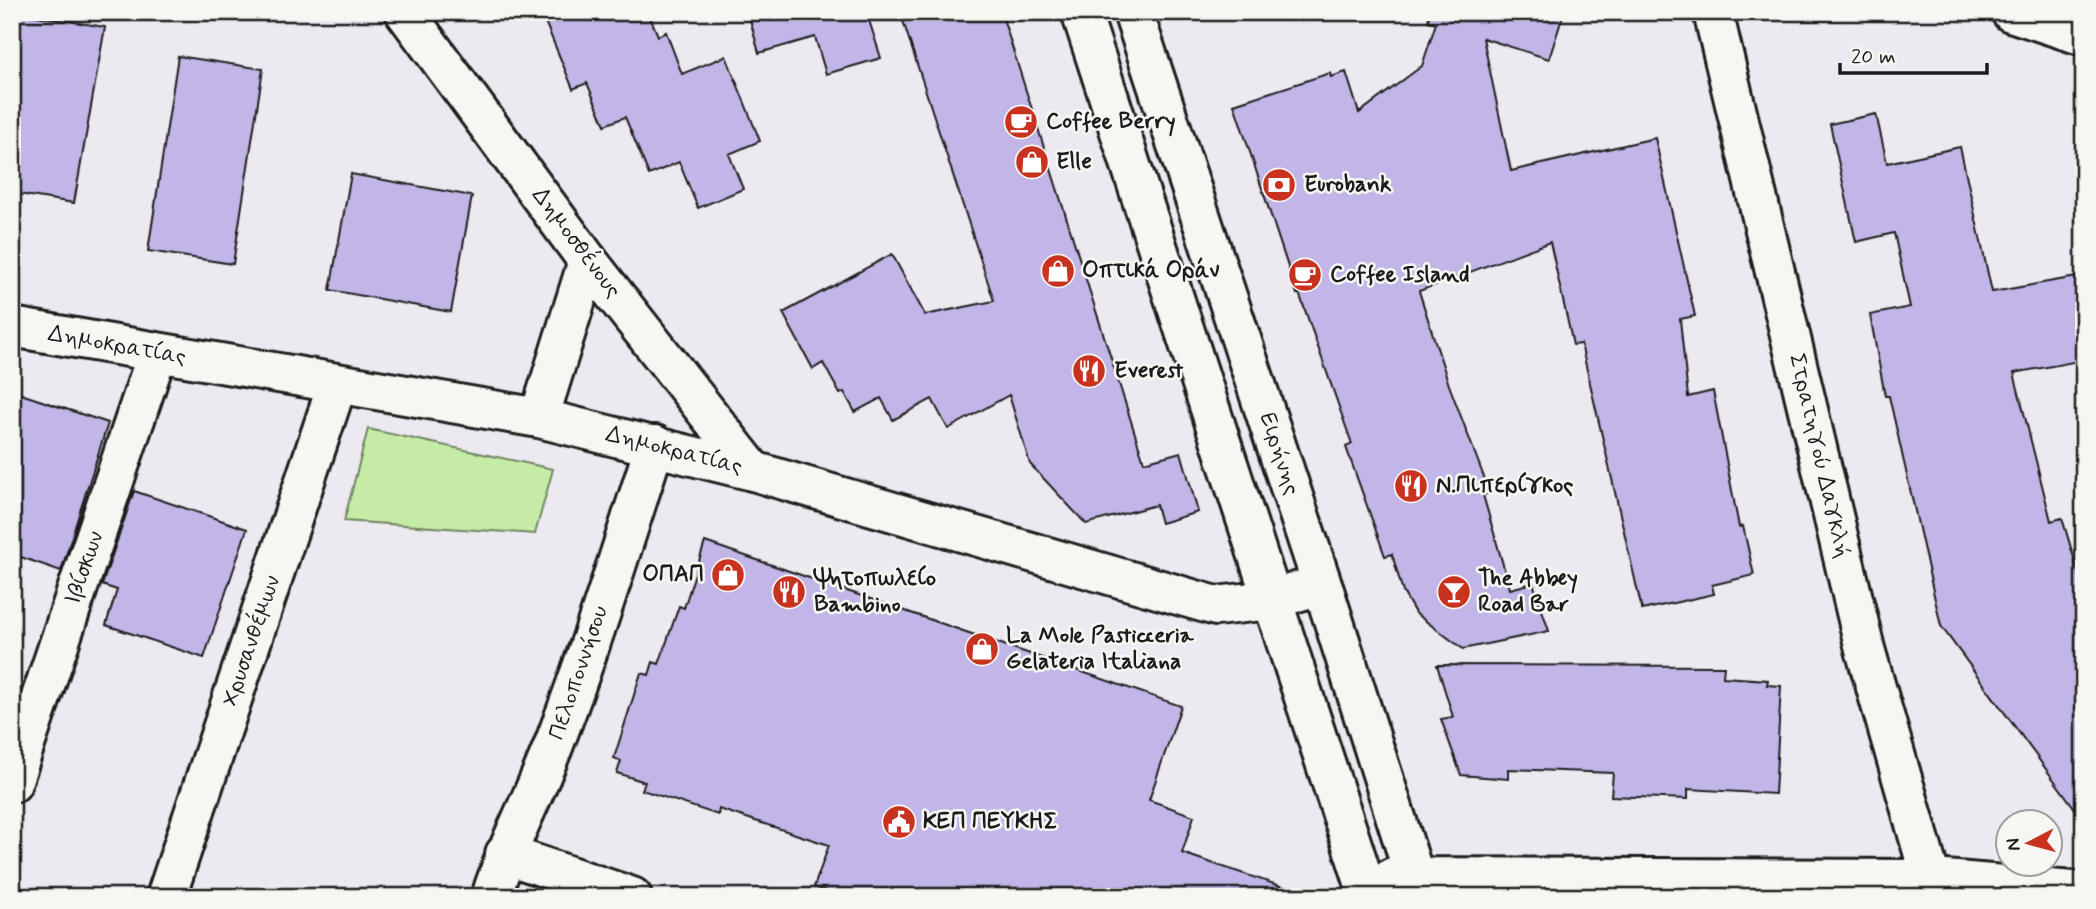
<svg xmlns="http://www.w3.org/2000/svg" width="2096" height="909" font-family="Mynerve,sans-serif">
	<rect width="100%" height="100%" fill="#ece9f0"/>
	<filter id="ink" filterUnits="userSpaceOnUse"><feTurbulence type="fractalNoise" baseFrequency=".0143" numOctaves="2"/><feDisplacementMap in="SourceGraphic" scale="14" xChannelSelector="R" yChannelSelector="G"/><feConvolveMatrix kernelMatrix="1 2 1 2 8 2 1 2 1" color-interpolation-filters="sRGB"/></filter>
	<g filter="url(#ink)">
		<path fill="#c5eca7" stroke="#708462" stroke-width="2" d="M 368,429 L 553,469 L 535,534 L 344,521 Z"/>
		<path fill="#c2b6e8" stroke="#1c1c1c" stroke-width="2" d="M 12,12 L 105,27 L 74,203 L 12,193 Z
			M 541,12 L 648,12 L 658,36 L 666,32 L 682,74 L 726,56 L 760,141 L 729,154 L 743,189 L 698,208 L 679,162 L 649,175 L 625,117 L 605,125 L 587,83 L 573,89 Z
			M 748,12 L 867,14 L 881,58 L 826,74 L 815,37 L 759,53 Z
			M 930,12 L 1001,12 L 1144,462 L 1181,452 L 1198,512 L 1161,523 L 1156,505 L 1086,524 L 1030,464 L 1009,395 L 948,429 L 932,399 L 893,420 L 881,398 L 855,412 L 844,392 L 840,394 L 823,363 L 813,369 L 783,313 L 892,254 L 925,315 L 994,301 L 903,21 Z
			M 1430,12 L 1564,12 L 1549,59 L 1483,38 L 1511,171 L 1655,138 L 1695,316 L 1680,319 L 1688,397 L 1713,391 L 1739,527 L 1743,526 L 1754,575 L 1712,585 L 1714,594 L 1642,610 L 1581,344 L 1573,345 L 1550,242 L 1419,291 L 1449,385 L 1490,493 L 1483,495 L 1510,589 L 1533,583 L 1549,631 L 1463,649 L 1415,613 L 1403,592 L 1392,554 L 1385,556 L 1346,447 L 1352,444 L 1299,293 L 1297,294 L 1234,104 L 1330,73 L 1331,77 L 1346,72 L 1359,113 L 1422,66 L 1436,23 L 1428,21 Z
			M 178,56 L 263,69 L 233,264 L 148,251 Z
			M 1876,114 L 1887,163 L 1960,147 L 1992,292 L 2077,277 L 2079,286 L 2084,285 L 2084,360 L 2014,373 L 2051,521 L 2062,518 L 2084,591 L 2084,821 L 1941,626 L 1889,396 L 1885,396 L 1870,315 L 1910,307 L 1894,233 L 1856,242 L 1830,124 Z
			M 351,174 L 472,196 L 451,312 L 330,290 Z
			M 12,391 L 108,423 L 61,571 L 12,554 Z
			M 134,491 L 247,529 L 204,658 L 106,625 L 117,590 L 102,585 Z
			M 705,542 L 1181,706 L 1149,800 L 1194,816 L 1182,853 L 1292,890 L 1291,897 L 843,897 L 814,887 L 829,845 L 719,809 L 718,815 L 642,790 L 645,782 L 617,773 L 621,761 L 614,758 L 641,673 L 649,675 L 653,662 L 659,664 L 679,606 L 684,608 Z
			M 1437,665 L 1724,666 L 1723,677 L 1768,680 L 1767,685 L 1781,686 L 1775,794 L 1688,789 L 1688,799 L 1611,796 L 1613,773 L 1508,769 L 1508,779 L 1461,775 L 1441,719 L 1453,717 Z"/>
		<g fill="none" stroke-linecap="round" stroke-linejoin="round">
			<g stroke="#1c1c1c" stroke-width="44">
				<path id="street" d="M 405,12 L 588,261 L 753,471
					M 1713,12 L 1865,649 L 1936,897
					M 12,783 L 157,354
					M 505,854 L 632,897
					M 166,897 L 337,385
					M 491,897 C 508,842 536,793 556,739 C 593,642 623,544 655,445"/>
			</g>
			<g stroke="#1c1c1c" stroke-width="44">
				<path id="secondary" d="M 1081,12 L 1369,897
					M 1133,12 L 1322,584 L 1421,897
					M 2011,12 L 2084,36
					M 12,327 L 539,418 L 753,471 L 1216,606 L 1271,600 L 1322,584
					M 539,418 L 588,261
					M 1393,877 L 1933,879 L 2084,892"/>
			</g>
			<use href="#street" stroke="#f6f6f2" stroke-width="38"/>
			<use href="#secondary" stroke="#f6f6f2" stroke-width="38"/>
		</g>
	</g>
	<defs>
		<g id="cafe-disc" transform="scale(1.75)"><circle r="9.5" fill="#c8321e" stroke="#f6f6f2"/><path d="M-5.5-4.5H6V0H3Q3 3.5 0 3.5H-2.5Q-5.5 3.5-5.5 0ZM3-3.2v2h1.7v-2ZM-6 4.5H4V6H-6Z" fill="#fff"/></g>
		<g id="shop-disc" transform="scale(1.75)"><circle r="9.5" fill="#c8321e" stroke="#f6f6f2"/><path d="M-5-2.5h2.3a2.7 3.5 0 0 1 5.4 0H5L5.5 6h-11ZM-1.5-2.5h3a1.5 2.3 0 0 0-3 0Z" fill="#fff"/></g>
		<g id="bank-disc" transform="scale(1.75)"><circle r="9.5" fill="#c8321e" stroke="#f6f6f2"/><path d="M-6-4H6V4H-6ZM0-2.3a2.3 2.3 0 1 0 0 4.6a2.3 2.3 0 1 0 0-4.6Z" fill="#fff"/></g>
		<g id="restaurant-disc" transform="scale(1.75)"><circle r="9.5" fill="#c8321e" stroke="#f6f6f2"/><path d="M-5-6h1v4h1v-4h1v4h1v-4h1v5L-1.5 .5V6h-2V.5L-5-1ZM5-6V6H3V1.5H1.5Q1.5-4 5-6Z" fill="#fff"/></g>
		<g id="bar-disc" transform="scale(1.75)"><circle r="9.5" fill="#c8321e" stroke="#f6f6f2"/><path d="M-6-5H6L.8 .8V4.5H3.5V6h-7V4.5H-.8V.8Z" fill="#fff"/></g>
		<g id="civic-disc" transform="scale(1.75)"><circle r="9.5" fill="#c8321e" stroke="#f6f6f2"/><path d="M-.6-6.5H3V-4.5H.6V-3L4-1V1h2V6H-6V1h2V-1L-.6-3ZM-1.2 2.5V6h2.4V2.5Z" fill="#fff"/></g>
	</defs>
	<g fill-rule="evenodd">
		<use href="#cafe-disc" x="1021" y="122"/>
		<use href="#shop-disc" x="1032" y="162"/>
		<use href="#bank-disc" x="1279" y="185"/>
		<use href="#shop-disc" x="1058" y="271"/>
		<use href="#cafe-disc" x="1305" y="275"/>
		<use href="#restaurant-disc" x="1089" y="371"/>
		<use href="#restaurant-disc" x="1411" y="486"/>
		<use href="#shop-disc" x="728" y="575"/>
		<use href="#restaurant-disc" x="789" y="592"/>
		<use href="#bar-disc" x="1454" y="592"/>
		<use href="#shop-disc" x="982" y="649"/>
		<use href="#civic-disc" x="899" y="822"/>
	</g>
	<g text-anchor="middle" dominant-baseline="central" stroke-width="5" stroke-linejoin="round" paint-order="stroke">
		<g font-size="23" font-weight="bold" fill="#1c1c1c" stroke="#f6f6f2" text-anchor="start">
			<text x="1046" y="122">Coffee Berry</text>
			<text x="1056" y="162">Elle</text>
			<text x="1304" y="185">Eurobank</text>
			<text x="1082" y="271">Οπτικά Οράν</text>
			<text x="1330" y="275">Coffee Island</text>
			<text x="1114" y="371">Everest</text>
			<text x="1436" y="486">Ν.Πιπερίγκος</text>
			<text x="704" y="575" text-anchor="end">ΟΠΑΠ</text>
			<text x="814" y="579">Ψητοπωλείο<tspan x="814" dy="26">Bambino</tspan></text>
			<text x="1478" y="579">The Abbey<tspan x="1478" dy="26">Road Bar</tspan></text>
			<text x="1006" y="636">La Mole Pasticceria<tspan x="1006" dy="26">Gelateria Italiana</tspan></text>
			<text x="923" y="822">ΚΕΠ ΠΕΥΚΗΣ</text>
		</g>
		<g font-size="23" fill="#1c1c1c" stroke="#f6f6f2">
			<text transform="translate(576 243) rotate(53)">Δημοσθένους</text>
			<text transform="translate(117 346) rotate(10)">Δημοκρατίας</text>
			<text transform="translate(674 451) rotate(14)">Δημοκρατίας</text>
			<text transform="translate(1279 454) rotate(72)">Ειρήνης</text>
			<text transform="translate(1819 456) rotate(77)">Στρατηγού Δαγκλή</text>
			<text transform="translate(85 568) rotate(-71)">Ιβίσκων</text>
			<text transform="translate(252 641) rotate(-71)">Χρυσανθέμων</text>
			<text transform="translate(579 673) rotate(-71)">Πελοποννήσου</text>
		</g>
	</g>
	<rect width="2096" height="909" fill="none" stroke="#f6f6f2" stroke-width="42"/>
	<rect x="21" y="21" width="2054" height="867" fill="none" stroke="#1c1c1c" stroke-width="2.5" filter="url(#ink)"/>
	<g transform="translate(2029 843) rotate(264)"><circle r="33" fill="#f6f6f2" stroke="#9f9f9c" stroke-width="2"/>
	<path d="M0-5L12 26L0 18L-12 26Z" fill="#c8321e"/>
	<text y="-10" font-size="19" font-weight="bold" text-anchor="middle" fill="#1c1c1c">N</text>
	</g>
	<path d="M1840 63v10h147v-10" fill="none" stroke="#1c1c1c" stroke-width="3.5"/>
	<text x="1851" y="63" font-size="21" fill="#1c1c1c" stroke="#f6f6f2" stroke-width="5" paint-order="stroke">20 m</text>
</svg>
